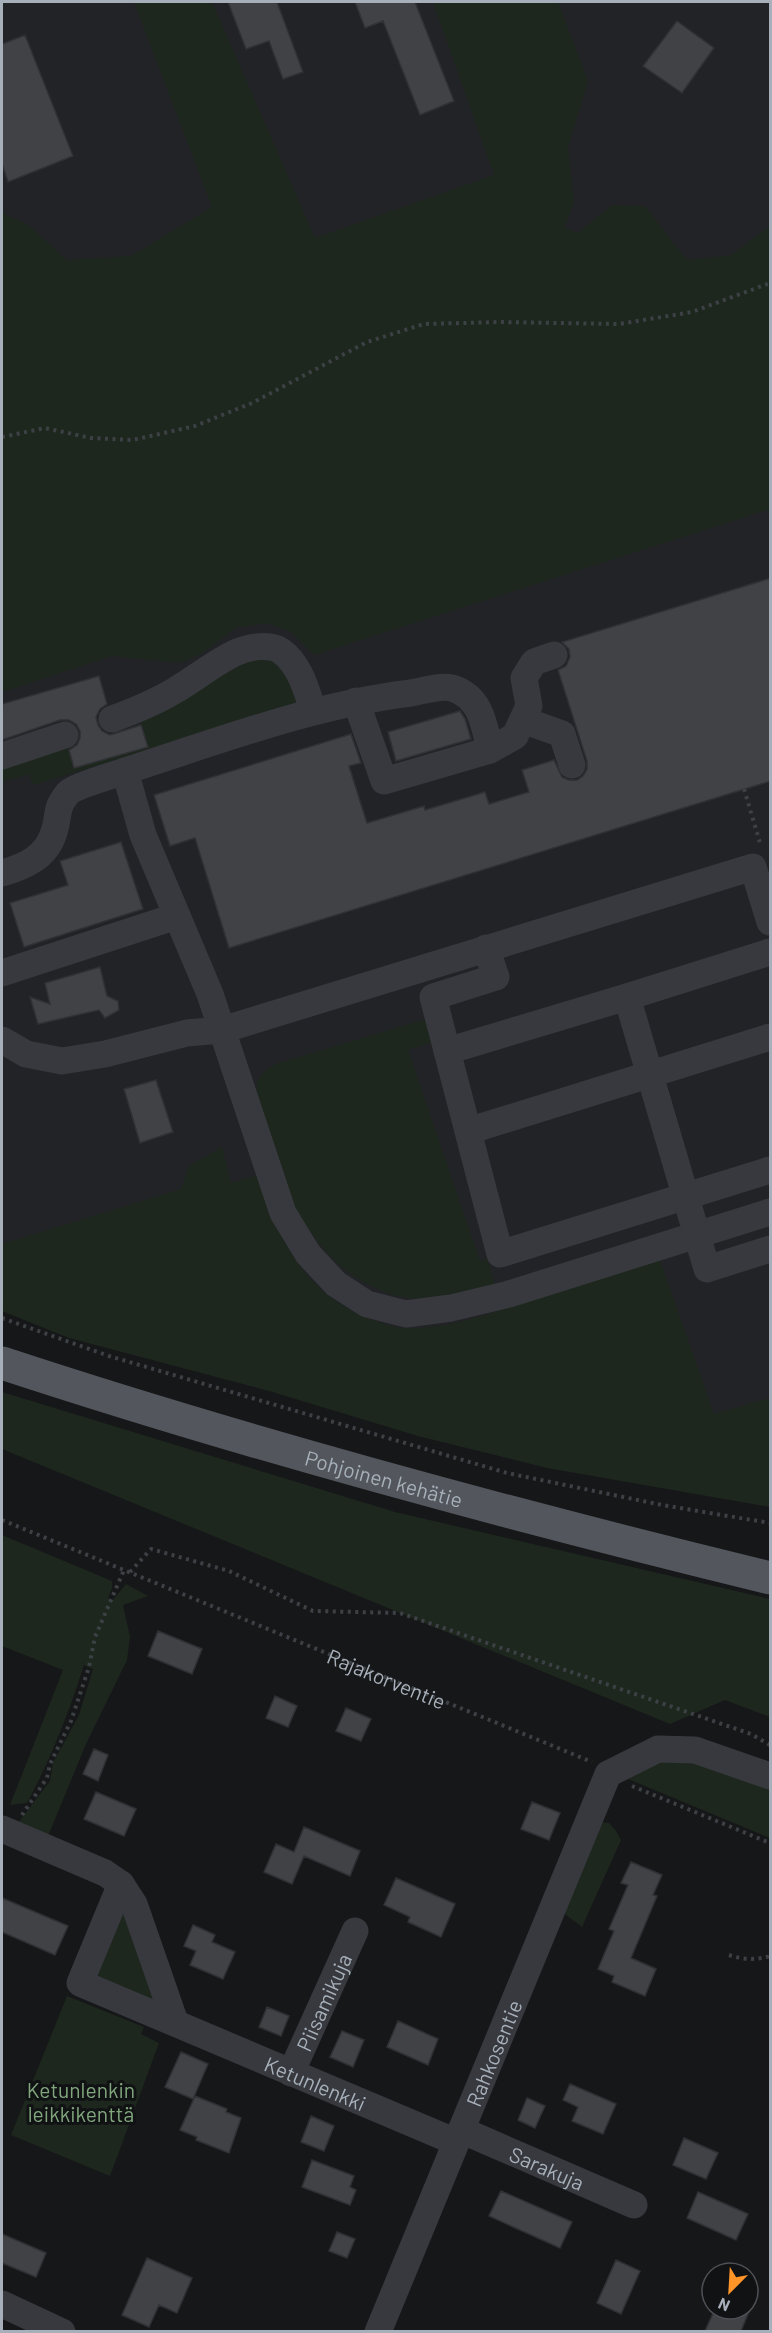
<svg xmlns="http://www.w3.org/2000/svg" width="772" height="2333" font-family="Barlow,sans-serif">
	<rect width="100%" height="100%" fill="#161719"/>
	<path fill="#222326" d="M 2,2 L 770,2 L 770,1419 L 719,1434 L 467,1357 L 2,1292 Z"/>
	<path fill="#1e271e" d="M 134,2 L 212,2 L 315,238 L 494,175 L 433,2 L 558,2 L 588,81 L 568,147 L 574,201 L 565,228 L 578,233 L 612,205 L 645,206 L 687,260 L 731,255 L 770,226 L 770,509 L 314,655 L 291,632 L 267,623 L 236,628 L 201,654 L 180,663 L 112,656 L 2,692 L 2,208 L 4,214 L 27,224 L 67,260 L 131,256 L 212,207 Z
		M 264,658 C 287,663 290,682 298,702 L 296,706 L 33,785 L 29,774 L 2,782 L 2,767 L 67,743 L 75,768 L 148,747 L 140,719 C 172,701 229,663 264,658 Z
		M 423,1020 L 427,1022 L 432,1042 L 408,1050 L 480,1261 L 487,1258 L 495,1284 C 454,1296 422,1308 380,1290 C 355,1280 335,1264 319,1243 C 312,1234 305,1224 298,1213 C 287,1194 253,1104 257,1084 C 259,1074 268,1069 275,1064 Z
		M 222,1147 L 231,1183 L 257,1175 C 269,1208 281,1241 302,1269 C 324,1299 368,1325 406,1328 C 447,1330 487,1314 525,1302 C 570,1288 615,1274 660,1260 L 714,1414 L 770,1398 L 770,1507 L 547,1468 L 418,1436 L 269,1391 L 69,1338 L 2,1311 L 2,1244 L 181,1189 L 189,1166 Z
		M 2,1392 L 395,1512 L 770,1599 L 770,1717 L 725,1700 L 670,1724 L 2,1449 Z
		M 2,1535 L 112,1581 L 112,1588 L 108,1598 L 112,1601 L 126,1584 L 148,1596 L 123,1605 L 130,1637 L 127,1660 L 86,1744 L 48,1836 L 18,1823 L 50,1781 L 53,1763 L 79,1715 L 93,1669 L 84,1665 C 69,1712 51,1759 27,1803 L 10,1805 L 63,1670 L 2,1646 Z
		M 689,1758 L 770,1787 L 770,1838 L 628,1779 L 647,1763 Z
		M 599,1822 L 609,1823 L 616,1831 L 621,1840 L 582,1927 L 566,1915 L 563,1908 Z
		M 121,1906 L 161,2003 L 96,1981 L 96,1962 Z
		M 67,1996 L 144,2027 L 141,2034 L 159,2043 L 110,2176 L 11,2135 Z"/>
	<path fill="#404246" stroke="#303135" stroke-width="1.5" d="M 228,2 L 277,2 L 303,72 L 283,79 L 269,41 L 246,49 Z
		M 355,2 L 415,2 L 454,101 L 420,115 L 383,21 L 365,28 Z
		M 677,21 L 714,48 L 682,93 L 643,66 Z
		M 25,35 L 73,156 L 8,182 L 2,164 L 2,44 Z
		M 771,578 L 771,781 L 229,948 L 195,838 L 170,846 L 154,795 L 351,734 L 361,763 L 349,766 L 367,823 L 424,806 L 425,810 L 485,792 L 489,804 L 529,792 L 522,770 L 554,760 L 562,777 L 569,780 L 577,780 L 583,776 L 587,769 L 587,761 L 558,670 L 566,666 L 570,657 L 569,649 L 562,642 Z
		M 99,676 L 107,704 L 100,709 L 96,717 L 98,725 L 102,731 L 110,735 L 141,725 L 148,747 L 74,768 L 69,750 L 77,745 L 80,738 L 80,731 L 76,724 L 69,720 L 60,720 L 2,740 L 2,704 Z
		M 460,711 L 465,719 L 471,739 L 396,761 L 388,732 Z
		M 121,842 L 143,909 L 24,947 L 10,903 L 68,885 L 60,861 Z
		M 100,967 L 107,996 L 118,1001 L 119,1010 L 105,1018 L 99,1010 L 38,1024 L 30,997 L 50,1004 L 45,983 Z
		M 156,1080 L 173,1132 L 140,1143 L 124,1089 Z
		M 158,1631 L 202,1649 L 192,1674 L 148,1656 Z
		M 275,1696 L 297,1706 L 288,1727 L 266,1718 Z
		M 346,1708 L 371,1719 L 361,1741 L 336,1731 Z
		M 94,1749 L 108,1755 L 98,1781 L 83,1774 Z
		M 96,1792 L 136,1809 L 124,1836 L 84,1819 Z
		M 532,1802 L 560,1813 L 549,1840 L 521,1829 Z
		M 304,1827 L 360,1851 L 350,1876 L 304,1856 L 292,1884 L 264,1872 L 276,1844 L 294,1852 Z
		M 631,1862 L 662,1875 L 653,1895 L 657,1896 L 631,1958 L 656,1969 L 645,1996 L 612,1982 L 614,1976 L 598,1969 L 614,1931 L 609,1929 L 628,1885 L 621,1883 Z
		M 396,1878 L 455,1904 L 441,1937 L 408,1922 L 410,1917 L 384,1905 Z
		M 2,1898 L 68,1926 L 55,1955 L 2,1932 Z
		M 193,1925 L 215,1935 L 212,1942 L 235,1952 L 223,1979 L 190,1965 L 196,1951 L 184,1946 Z
		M 267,2007 L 289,2016 L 281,2036 L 259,2027 Z
		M 398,2021 L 438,2039 L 428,2065 L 387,2047 Z
		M 342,2031 L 364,2040 L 353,2067 L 330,2057 Z
		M 181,2052 L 208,2064 L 193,2099 L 165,2087 Z
		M 570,2084 L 616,2104 L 603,2134 L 572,2121 L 578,2107 L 563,2100 Z
		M 195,2096 L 227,2109 L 226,2112 L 241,2118 L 229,2153 L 196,2140 L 197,2137 L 180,2130 Z
		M 527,2098 L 545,2106 L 535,2128 L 518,2120 Z
		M 311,2116 L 334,2126 L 324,2151 L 301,2142 Z
		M 684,2138 L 718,2153 L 706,2179 L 673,2165 Z
		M 312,2160 L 354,2176 L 350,2187 L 356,2190 L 350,2205 L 302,2187 Z
		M 501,2191 L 572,2222 L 560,2248 L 489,2216 Z
		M 698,2192 L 748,2214 L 736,2240 L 687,2218 Z
		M 337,2232 L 355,2239 L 347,2258 L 329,2251 Z
		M 2,2234 L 46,2253 L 36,2277 L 2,2263 Z
		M 147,2258 L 192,2278 L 177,2313 L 159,2305 L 149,2327 L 122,2315 Z
		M 616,2260 L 640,2271 L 621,2314 L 597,2303 Z
		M 715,2309 L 750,2309 L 741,2331 L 705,2331 Z"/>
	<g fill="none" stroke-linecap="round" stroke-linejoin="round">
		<g stroke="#3d4045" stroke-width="4" stroke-dasharray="3 4.5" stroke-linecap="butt">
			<path d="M 2,437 L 45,428 L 91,438 L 133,440 L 195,426 L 252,403 L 367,342 L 424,324 L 501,322 L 619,324 L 692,312 L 770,283"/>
			<path d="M 744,789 L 761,846"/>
			<path d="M 2,1318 L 109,1356 L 507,1473 L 662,1505 L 770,1523"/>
			<path id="s1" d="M 2,1520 L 592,1762"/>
			<path d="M 130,1572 L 151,1549 L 229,1571 L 313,1611 L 400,1613 L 751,1734 L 770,1745"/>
			<path d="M 632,1786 L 770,1843"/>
			<path d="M 22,1815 L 47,1778 L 50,1764 L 71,1721 L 89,1667 L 95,1637 L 124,1570"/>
			<path d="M 729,1955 C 743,1960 757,1960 770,1956"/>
		</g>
		<g stroke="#37393e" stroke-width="27">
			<path d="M 356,701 L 384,781 L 490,750 C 484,724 481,697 452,688 C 441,685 422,691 411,693 C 312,705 219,741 125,771 L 143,835 L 210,994 L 283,1213 L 308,1254 L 336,1284 L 367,1304 L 406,1314 L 451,1308 L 509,1294 L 770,1212"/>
			<path d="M 112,719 C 134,711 154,703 174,691 C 195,679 215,662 237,652 C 249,647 270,643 281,651 C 300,665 306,689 313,710"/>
			<path d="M 523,720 L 562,734 L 572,765"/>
			<path d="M 490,750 L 515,736 L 529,706 L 524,678 L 534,662 L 554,655"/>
			<path d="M 2,756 L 65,735"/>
			<path d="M 2,873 C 24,867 47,857 54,832 C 60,815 54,810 68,793 C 75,786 114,775 125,771"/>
			<path d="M 486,948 L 496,977 L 433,997 L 500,1254 L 770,1170"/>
			<path d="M 2,973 L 177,916"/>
			<path d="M 627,997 L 770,952"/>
			<path d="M 2,1040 L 26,1054 L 62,1061 L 105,1054 L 187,1033 L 222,1030 L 753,867 L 770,922"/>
			<path d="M 447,1051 L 627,997 L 707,1269 L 770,1249"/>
			<path d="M 468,1131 L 770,1037"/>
			<path d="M 2,1829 L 105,1873 L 121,1884 L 134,1904 L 175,2022"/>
			<path id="s2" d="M 121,1884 L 80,1983 L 456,2142"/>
			<path id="s3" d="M 291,2073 L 355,1931"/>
			<path id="s4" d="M 461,2130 L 634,2205"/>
			<path d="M 2,2304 L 62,2332"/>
			<path id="s5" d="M 378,2332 L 608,1774 L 658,1749 L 695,1750 L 770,1776"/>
		</g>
		<path stroke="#53575d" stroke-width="33" id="s6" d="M 2,1363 C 254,1446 512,1515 770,1578"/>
	</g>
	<g text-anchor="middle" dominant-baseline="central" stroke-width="6" stroke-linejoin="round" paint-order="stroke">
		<g font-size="21" fill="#a7b0ba" stroke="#111214">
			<text stroke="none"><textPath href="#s6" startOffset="399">Pohjoinen kehätie</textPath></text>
			<text stroke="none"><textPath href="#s1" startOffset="416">Rajakorventie</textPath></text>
			<text stroke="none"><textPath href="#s3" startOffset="78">Piisamikuja</textPath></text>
			<text stroke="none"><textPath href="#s5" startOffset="302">Rahkosentie</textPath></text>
			<text stroke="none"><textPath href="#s2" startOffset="363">Ketunlenkki</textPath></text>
			<text stroke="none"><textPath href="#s4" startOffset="94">Sarakuja</textPath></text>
		</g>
		<g font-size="21" fill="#81a67d" stroke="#111214">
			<text x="81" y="2089">Ketunlenkin<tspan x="81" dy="24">leikkikenttä</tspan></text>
		</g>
	</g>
	<rect width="772" height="2333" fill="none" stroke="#a7b0ba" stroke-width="6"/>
	<g transform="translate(730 2291) rotate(204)"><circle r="28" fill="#111214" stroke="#4d5156" stroke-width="1.5"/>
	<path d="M0-4.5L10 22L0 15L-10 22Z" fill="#ff9528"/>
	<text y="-9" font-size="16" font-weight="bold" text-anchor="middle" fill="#a7b0ba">N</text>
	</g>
</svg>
